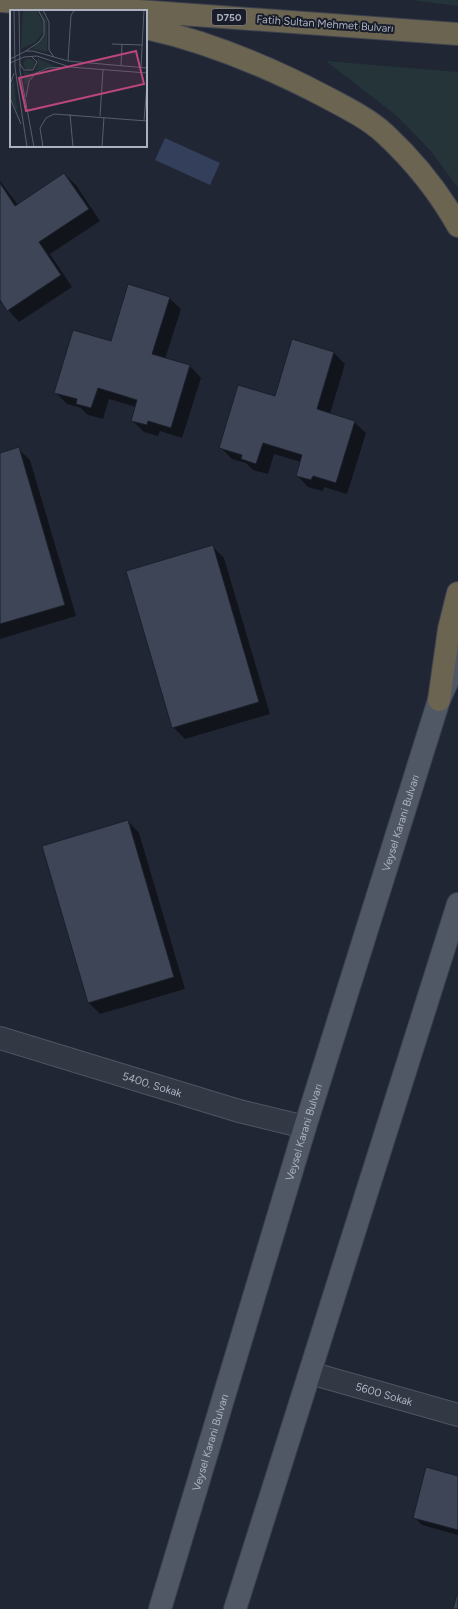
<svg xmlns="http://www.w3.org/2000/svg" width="458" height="1609" font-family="Figtree,sans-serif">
	<rect width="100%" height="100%" fill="#202634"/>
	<path fill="#243438" d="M 411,0 L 458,0 L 458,6 Z
		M 326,61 L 458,72 L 458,188 L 431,151 L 397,116 Z"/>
	<path fill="#333f5b" d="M 165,138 L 220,163 L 210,185 L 155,160 Z"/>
	<path fill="#0007" d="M 64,174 L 76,185 L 100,221 L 50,254 L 72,287 L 19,322 L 3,304 L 2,304 L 0,302 L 0,181 L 18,205 Z
		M 169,298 L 181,309 L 165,359 L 190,366 L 201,378 L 182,438 L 160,431 L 158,436 L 144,432 L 132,420 L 136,407 L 109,399 L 103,419 L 88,415 L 81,408 L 67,404 L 55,392 L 111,343 Z
		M 334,353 L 345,364 L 330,414 L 354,422 L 366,433 L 347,494 L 324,487 L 323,491 L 308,487 L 297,475 L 301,462 L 274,454 L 268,474 L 253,470 L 246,463 L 232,459 L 220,447 L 276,398 Z
		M 18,449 L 30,460 L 76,616 L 0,639 L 0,454 Z
		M 212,546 L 224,558 L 270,714 L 185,739 L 173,727 Z
		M 128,821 L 139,833 L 185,989 L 100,1014 L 89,1003 Z
		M 458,1477 L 458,1535 L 422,1525 L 414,1517 Z"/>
	<path fill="#3e4557" stroke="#1a1f2b" d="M 64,173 L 89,209 L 39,242 L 61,275 L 7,311 L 0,300 L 0,183 L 15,206 Z
		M 128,284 L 170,297 L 152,354 L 190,365 L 171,428 L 148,421 L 147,425 L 131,421 L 137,400 L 98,388 L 91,408 L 76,404 L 77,399 L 54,393 L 73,330 L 111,341 Z
		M 292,339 L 334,352 L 317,409 L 355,421 L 336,483 L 313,476 L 311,480 L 296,476 L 302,455 L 263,443 L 256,464 L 241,459 L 242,455 L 219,448 L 238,385 L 275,396 Z
		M 19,447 L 65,605 L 0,624 L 0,453 Z
		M 213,545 L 259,702 L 172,728 L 126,571 Z
		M 128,820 L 174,977 L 88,1003 L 42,846 Z
		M 426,1467 L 458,1476 L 458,1530 L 413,1518 Z
		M 458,1590 L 458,1609 L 453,1609 Z"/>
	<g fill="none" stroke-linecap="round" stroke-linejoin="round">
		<g stroke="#505563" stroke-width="24">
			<g id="minor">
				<path id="s1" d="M 0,1038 L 239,1111 L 305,1127"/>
				<path id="s2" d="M 310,1373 L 458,1415"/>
			</g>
		</g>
		<g stroke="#3c414e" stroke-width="24">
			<g id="major">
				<path id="s3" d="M 160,1609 L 305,1127 L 439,700 L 458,658"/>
				<path d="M 235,1609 L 458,904"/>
			</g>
		</g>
		<g stroke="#3d424f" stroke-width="24">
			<path id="highway" d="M 0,1 L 458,34
				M 146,28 C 209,42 269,67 326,97 C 345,107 369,119 385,134 C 414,161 439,192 458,226
				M 439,700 L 449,629 L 458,593"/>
		</g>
		<use href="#minor" stroke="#333845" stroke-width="22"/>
		<use href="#major" stroke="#505765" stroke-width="22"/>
		<use href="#highway" stroke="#6b6450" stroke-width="22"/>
	</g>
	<g text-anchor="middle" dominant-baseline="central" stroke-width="4" stroke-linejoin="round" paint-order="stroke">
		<rect fill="#181d29" stroke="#808594" stroke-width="1" x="212" y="9" width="34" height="16" rx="3"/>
		<g font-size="10" font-weight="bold" fill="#acb2c2">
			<text x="229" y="17">D750</text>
		</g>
		<g font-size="11" fill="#acb2c2" stroke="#181d29">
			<text transform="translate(325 24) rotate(4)">Fatih Sultan Mehmet Bulvarı</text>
			<text stroke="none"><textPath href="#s3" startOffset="822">Veysel Karani Bulvarı</textPath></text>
			<text stroke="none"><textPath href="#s1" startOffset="159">5400. Sokak</textPath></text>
			<text stroke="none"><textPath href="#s3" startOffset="498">Veysel Karani Bulvarı</textPath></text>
			<text stroke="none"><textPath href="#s2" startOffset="77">5600 Sokak</textPath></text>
			<text stroke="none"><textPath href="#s3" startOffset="174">Veysel Karani Bulvarı</textPath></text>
		</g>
	</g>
	<g transform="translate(10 10)">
		<rect width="137" height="137" fill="#202634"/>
		<path d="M 13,0 L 26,0 L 32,11 L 33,21 L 26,32 L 11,39 ZM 30,0 L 37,10 L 37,42 L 22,39 L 35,24 ZM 27,48 L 47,57 L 28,60 L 15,76 L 13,61 L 21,63 L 26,61 L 28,55 ZM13.5 54a5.5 5.5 0 1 1 11 0a5.5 5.5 0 1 1-11 0ZM 4,69 L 5,83 L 8,103 L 0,87 L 0,77 Z" fill="#243438"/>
		<path fill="none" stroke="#585e6d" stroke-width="1" d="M 4,0 L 5,58 L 17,137M 9,0 L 10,61 L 24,137M 33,0 L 39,12 L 39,40 L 44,47M 137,21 L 137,35M 102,34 L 132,35M 16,41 L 29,32 L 34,25 L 34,11 L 28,0M 0,49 L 16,41 L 23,41 L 58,51 L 137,58M 58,51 L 61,5 L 65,0M 0,53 L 14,47 L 27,46 L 60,57 L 137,63M 10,54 L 14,60 L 23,60 L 27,52 L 21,46M 111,56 L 112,34M 131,57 L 134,0M 0,75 L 4,63M 16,87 L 19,71 L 26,63 L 38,58 L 60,57M 0,88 L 11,114M 60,104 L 63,137M 90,106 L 93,60M 134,111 L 137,74M 33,137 L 30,118 L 36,108 L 44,104 L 137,111M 92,137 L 94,107"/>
		<path fill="#bb467a" fill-opacity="0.15" stroke="#bb467a" stroke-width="2" d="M 126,41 L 134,74 L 16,101 L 9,68 Z"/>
		<rect width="137" height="137" fill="none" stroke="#acb2c2" stroke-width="2"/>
	</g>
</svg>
